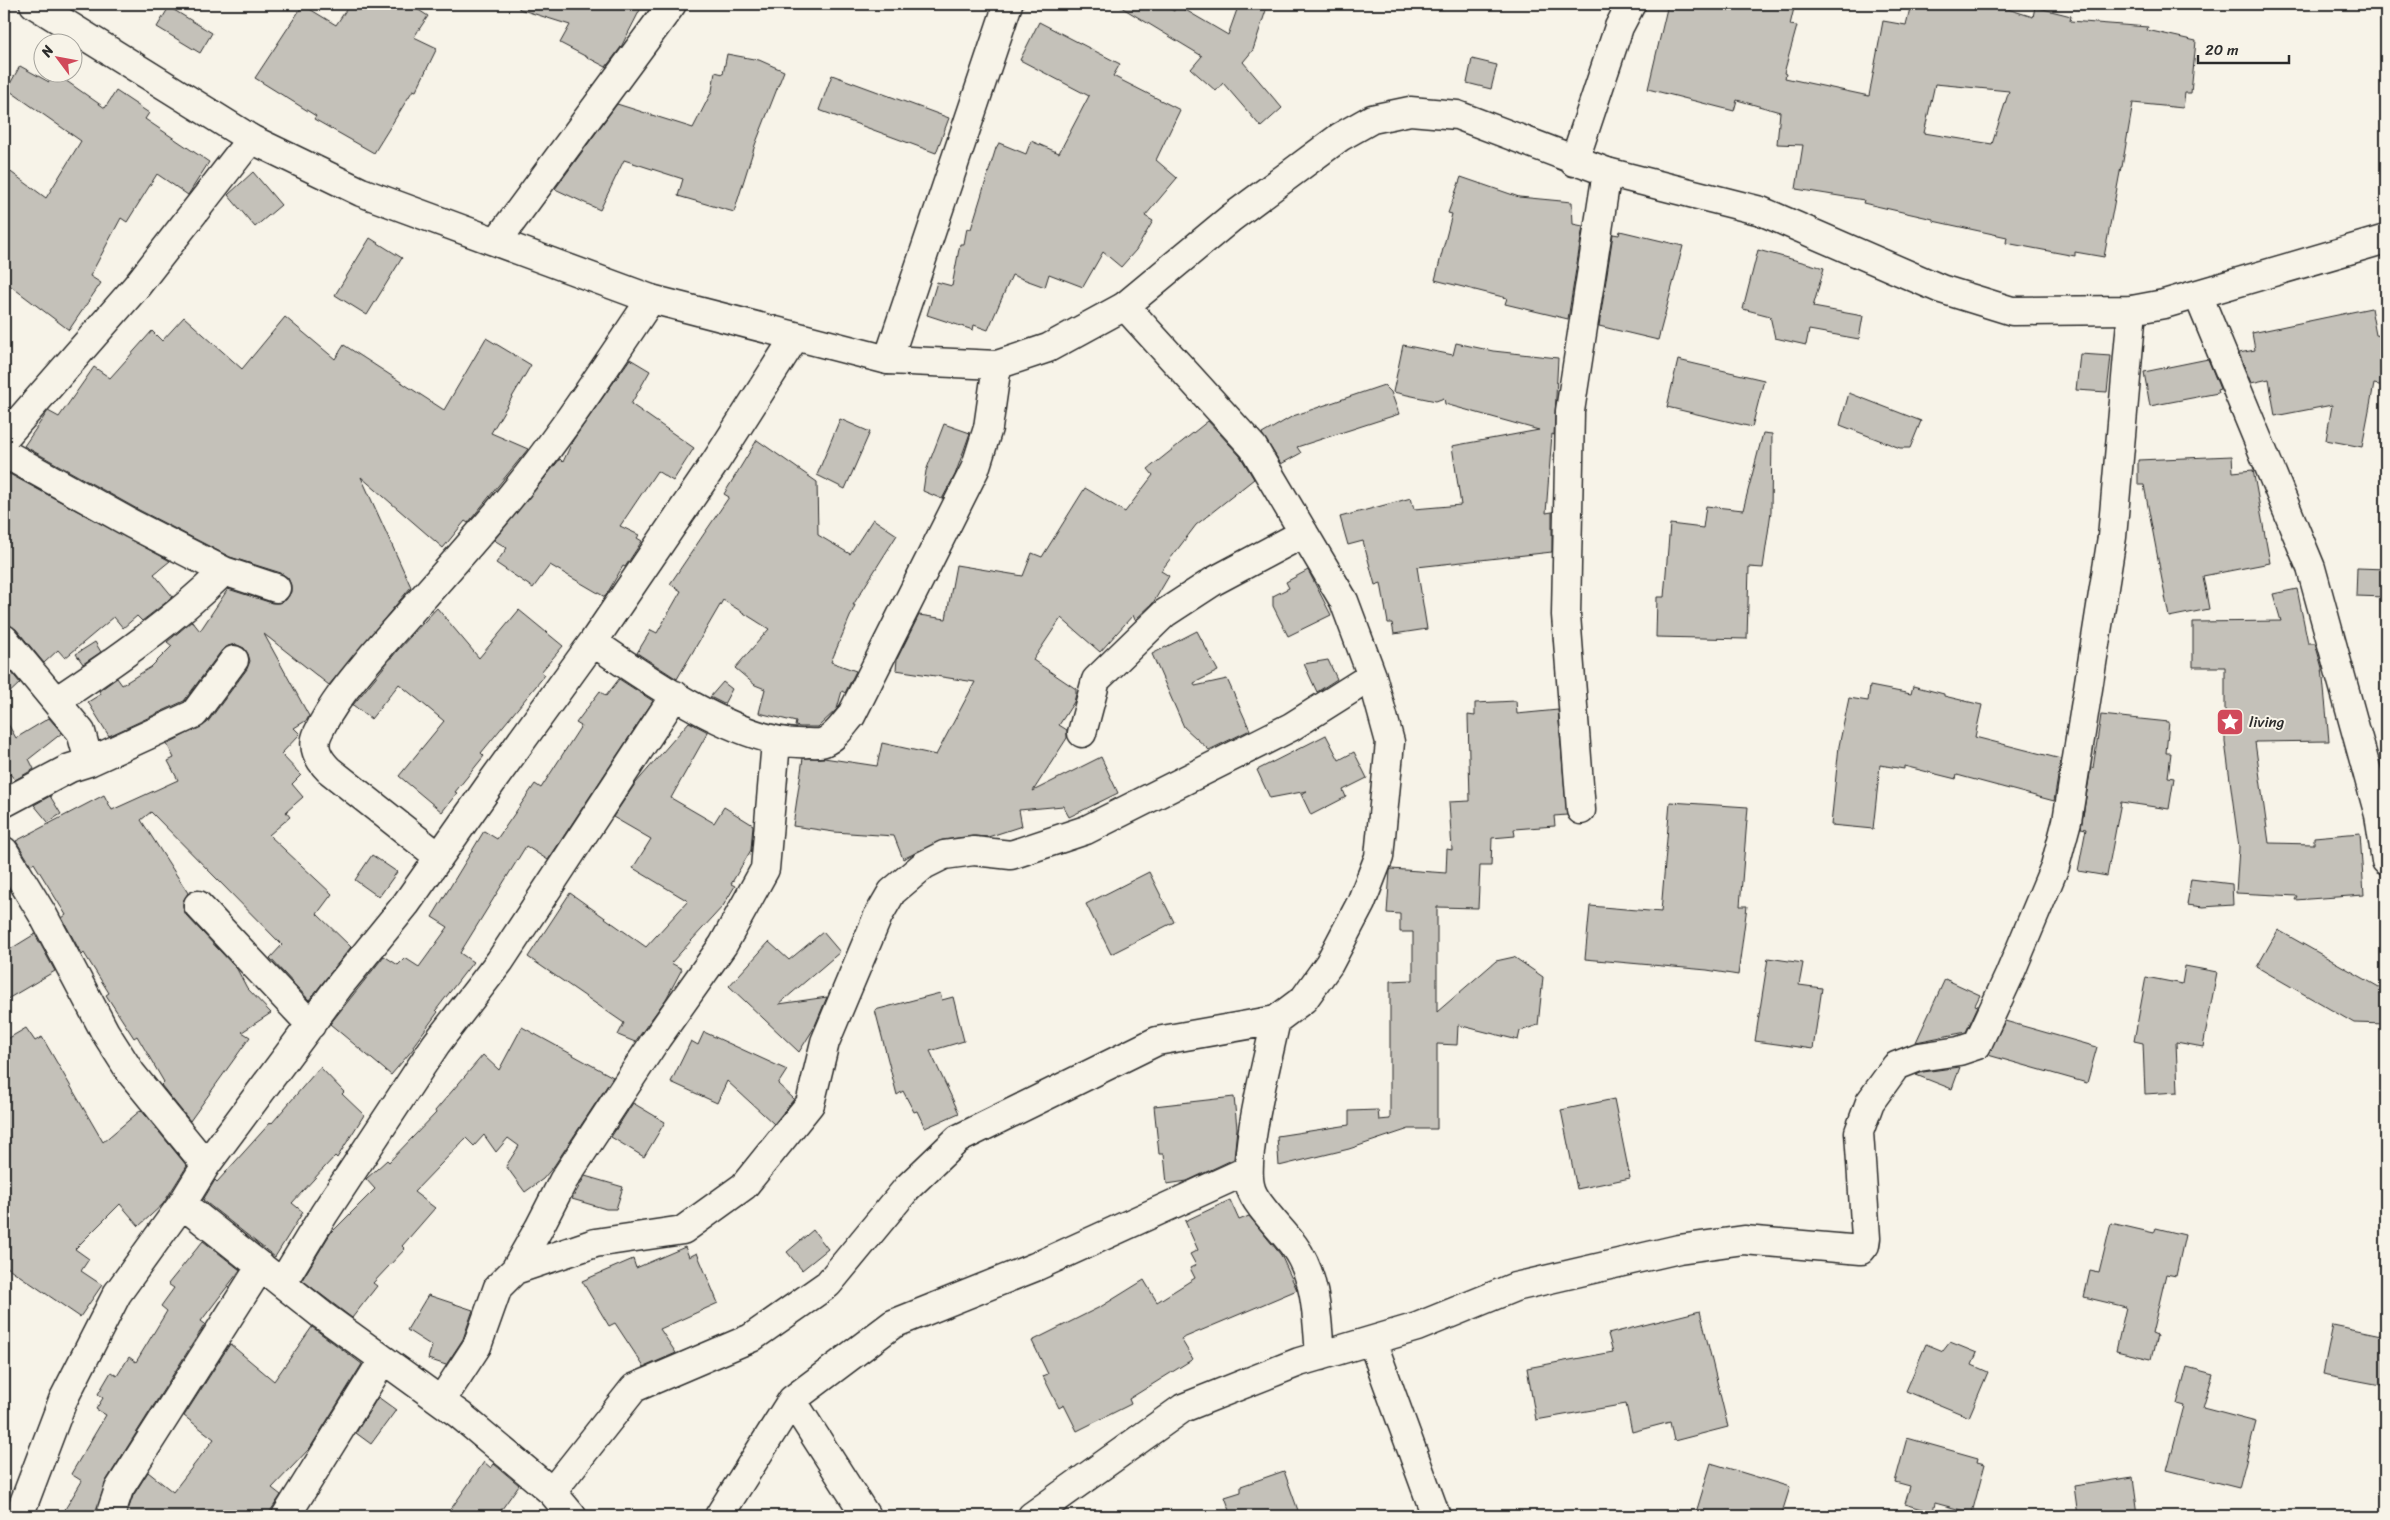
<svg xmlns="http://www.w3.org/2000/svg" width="2390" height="1520" font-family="Sriracha,sans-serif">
	<rect width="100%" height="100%" fill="#f7f3e8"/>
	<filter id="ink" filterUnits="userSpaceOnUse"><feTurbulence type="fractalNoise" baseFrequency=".02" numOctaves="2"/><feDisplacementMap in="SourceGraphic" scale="10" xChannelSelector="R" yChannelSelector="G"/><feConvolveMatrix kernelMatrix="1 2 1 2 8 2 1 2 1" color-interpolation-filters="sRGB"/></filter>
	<g filter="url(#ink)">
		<path fill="#c4c1b9" stroke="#2b2b2b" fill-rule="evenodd" d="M 350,4 L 409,4 L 428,16 L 414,37 L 437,48 L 416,91 L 413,90 L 374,153 L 314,119 L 316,116 L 255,78 L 303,5 L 336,25 Z
			M 519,4 L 643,4 L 621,47 L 606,67 L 560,43 L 570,25 L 519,9 Z
			M 1116,4 L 1162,4 L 1174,11 L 1177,5 L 1228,35 L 1239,4 L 1268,4 L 1253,50 L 1243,62 L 1282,108 L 1261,127 L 1223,83 L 1216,91 L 1191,69 L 1202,56 Z
			M 1668,4 L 1778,4 L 1794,8 L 1790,25 L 1797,26 L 1784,73 L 1786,74 L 1785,78 L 1869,96 L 1883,21 L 1906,25 L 1911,4 L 1992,4 L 2033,17 L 2035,7 L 2071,16 L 2070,21 L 2148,27 L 2147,30 L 2196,41 L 2191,93 L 2185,93 L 2183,108 L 2133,103 L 2122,167 L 2121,167 L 2104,257 L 2075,252 L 2075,256 L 2006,243 L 2007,237 L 1933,221 L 1933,219 L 1863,203 L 1864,200 L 1796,189 L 1803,145 L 1777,144 L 1780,112 L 1737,100 L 1734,111 L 1648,89 ZM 1935,84 L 2009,91 L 1992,144 L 1924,133 Z
			M 169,7 L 212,33 L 200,53 L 157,27 Z
			M 1039,22 L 1120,64 L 1113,76 L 1180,110 L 1156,160 L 1177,178 L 1145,216 L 1153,221 L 1136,250 L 1121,267 L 1103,252 L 1083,287 L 1049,274 L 1045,287 L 1012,275 L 988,330 L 974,325 L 973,330 L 927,315 L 937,282 L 952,286 L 960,244 L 964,244 L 967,228 L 971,229 L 996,148 L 999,143 L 1026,154 L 1031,141 L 1059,153 L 1089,96 L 1020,60 Z
			M 727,54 L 759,60 L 784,71 L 755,145 L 734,212 L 678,196 L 683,179 L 624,160 L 600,210 L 555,189 L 617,104 L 693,128 L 712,91 L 715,72 L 723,74 Z
			M 1472,59 L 1497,65 L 1491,89 L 1467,83 Z
			M 20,66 L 49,82 L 55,73 L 105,108 L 116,91 L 149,113 L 145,119 L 209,162 L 188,195 L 157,174 L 127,222 L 121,218 L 90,276 L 101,283 L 69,330 L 4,281 L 4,167 L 46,198 L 81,141 L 7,89 Z
			M 832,75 L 949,118 L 936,153 L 819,110 Z
			M 253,172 L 281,205 L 255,227 L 228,195 Z
			M 1461,177 L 1519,197 L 1572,202 L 1573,224 L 1583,226 L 1568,319 L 1505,304 L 1507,298 L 1435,280 L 1452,214 L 1448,213 Z
			M 1620,231 L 1683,246 L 1658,340 L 1599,326 L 1613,234 L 1619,235 Z
			M 370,238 L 402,258 L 367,315 L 335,295 Z
			M 1758,250 L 1824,268 L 1813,307 L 1863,316 L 1859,339 L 1809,330 L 1806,345 L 1775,338 L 1770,316 L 1743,309 Z
			M 2371,308 L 2376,335 L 2386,337 L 2386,369 L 2384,386 L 2374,384 L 2362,447 L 2326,440 L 2332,405 L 2275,416 L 2269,379 L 2251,383 L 2239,353 L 2255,350 L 2252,333 Z
			M 184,317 L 242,369 L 285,317 L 335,359 L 344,345 L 444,410 L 486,338 L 531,365 L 491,433 L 528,449 L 468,523 L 465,521 L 443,548 L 361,477 L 411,587 L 329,685 L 264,634 L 309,716 L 307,720 L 294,728 L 300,734 L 281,754 L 301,775 L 292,784 L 303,797 L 286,812 L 290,817 L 269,835 L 332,894 L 317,914 L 351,947 L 309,1000 L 270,958 L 282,945 L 151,812 L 141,820 L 188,893 L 183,901 L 183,908 L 186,915 L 237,969 L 247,988 L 271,1013 L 242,1032 L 250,1037 L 190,1121 L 161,1085 L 164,1082 L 137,1036 L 134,1038 L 106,995 L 109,993 L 84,953 L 82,955 L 62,918 L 66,915 L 34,863 L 31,865 L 16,841 L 104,795 L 112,810 L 178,780 L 168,761 L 174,758 L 167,744 L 207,723 L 247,669 L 250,661 L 248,654 L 244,648 L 235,644 L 228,646 L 222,650 L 184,701 L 109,736 L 88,702 L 101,694 L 99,691 L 117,678 L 122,685 L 151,667 L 172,646 L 167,642 L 192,621 L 200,631 L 228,589 L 272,603 L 279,603 L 286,600 L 291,592 L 291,585 L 288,578 L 281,573 L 230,557 L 139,510 L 24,446 L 48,411 L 59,417 L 94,367 L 110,378 L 152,331 L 162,341 Z
			M 1456,343 L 1493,351 L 1558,358 L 1554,435 L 1552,434 L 1546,513 L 1552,512 L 1552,552 L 1417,567 L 1427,629 L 1394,634 L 1392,623 L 1388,623 L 1381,583 L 1375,585 L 1363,541 L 1348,545 L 1340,517 L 1411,498 L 1414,509 L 1461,505 L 1452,446 L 1539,430 L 1445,404 L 1444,398 L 1436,401 L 1393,392 L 1403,345 L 1453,355 Z
			M 2080,354 L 2111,356 L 2107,392 L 2076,390 Z
			M 630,359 L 650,371 L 631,404 L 694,448 L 673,481 L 657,471 L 620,526 L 639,535 L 637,538 L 642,541 L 625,567 L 623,566 L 605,597 L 550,565 L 533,588 L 496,563 L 507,548 L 494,540 L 560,459 L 563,462 L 573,440 Z
			M 2208,359 L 2220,389 L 2217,390 L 2218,393 L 2150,406 L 2144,372 Z
			M 1678,360 L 1764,380 L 1752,427 L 1667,407 Z
			M 1384,385 L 1391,392 L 1399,414 L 1297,447 L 1301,453 L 1281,464 L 1262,434 L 1293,416 Z
			M 1849,393 L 1921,421 L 1910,448 L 1900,448 L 1840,425 Z
			M 840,419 L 870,432 L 845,489 L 817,475 Z
			M 1208,421 L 1240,456 L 1254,479 L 1196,525 L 1161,571 L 1169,576 L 1153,603 L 1135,620 L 1133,615 L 1100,652 L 1061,618 L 1033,660 L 1076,689 L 1076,694 L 1074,702 L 1059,725 L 1067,730 L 1067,738 L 1033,791 L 1101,757 L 1118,793 L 1069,817 L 1063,806 L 1019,810 L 1022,826 L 988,837 L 972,836 L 942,840 L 903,859 L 894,836 L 834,832 L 793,826 L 803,758 L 824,758 L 877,766 L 882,743 L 936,755 L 975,682 L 896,670 L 897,659 L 919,615 L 946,619 L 956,565 L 1023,576 L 1032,553 L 1042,557 L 1085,488 L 1125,512 L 1153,475 L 1148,469 Z
			M 944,424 L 970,433 L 955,475 L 942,499 L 923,491 L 926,471 Z
			M 1763,433 L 1772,434 L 1771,512 L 1763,568 L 1749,567 L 1747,639 L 1656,637 L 1657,597 L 1664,597 L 1670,524 L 1703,528 L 1706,506 L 1743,510 Z
			M 757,440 L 817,482 L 818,535 L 850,554 L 873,519 L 897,535 L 853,605 L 855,605 L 831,662 L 856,671 L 845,693 L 842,691 L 837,709 L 818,727 L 800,727 L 795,726 L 796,722 L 759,713 L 765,689 L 755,685 L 735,668 L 769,629 L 723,600 L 677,679 L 637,653 L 651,630 L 657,633 L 681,591 L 670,584 L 729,497 L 724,494 Z
			M 2232,456 L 2233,472 L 2253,470 L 2270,563 L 2203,576 L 2209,609 L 2169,617 L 2144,485 L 2138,485 L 2138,460 Z
			M 4,471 L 170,561 L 154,574 L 173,597 L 142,621 L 137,616 L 123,628 L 114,617 L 65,658 L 58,650 L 44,663 L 16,629 L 4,624 Z
			M 2357,568 L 2386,569 L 2386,597 L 2356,596 Z
			M 1308,570 L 1331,615 L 1288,636 L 1273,606 L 1273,596 L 1289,588 L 1286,582 Z
			M 2297,589 L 2308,643 L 2315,643 L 2322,668 L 2329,741 L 2255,742 L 2269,843 L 2314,844 L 2314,837 L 2360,833 L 2364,895 L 2295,900 L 2297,896 L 2236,893 L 2239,848 L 2225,742 L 2225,667 L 2193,667 L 2193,622 L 2281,621 L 2273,594 Z
			M 437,608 L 479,658 L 519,610 L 563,646 L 541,672 L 545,675 L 481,753 L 484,756 L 455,792 L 457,793 L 442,812 L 399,776 L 444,721 L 399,684 L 371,719 L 353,705 L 397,651 Z
			M 1197,631 L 1218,671 L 1194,683 L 1195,686 L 1227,679 L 1250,730 L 1209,750 L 1184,727 L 1152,654 Z
			M 95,642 L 101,652 L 83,664 L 76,654 Z
			M 1328,660 L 1337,679 L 1317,692 L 1304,664 Z
			M 4,663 L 20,683 L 4,698 Z
			M 619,679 L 653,701 L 548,860 L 526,846 L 460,953 L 473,962 L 436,1010 L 438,1012 L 413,1046 L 414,1048 L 391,1075 L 330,1024 L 384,956 L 398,965 L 405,958 L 419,967 L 448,927 L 432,917 L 484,831 L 497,839 L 535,784 L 541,788 L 581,726 L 576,723 L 600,691 L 606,696 Z
			M 723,682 L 732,689 L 724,704 L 710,697 Z
			M 1870,686 L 1911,694 L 1913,686 L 1944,694 L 1944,696 L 1982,705 L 1975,737 L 2061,759 L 2054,801 L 1957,775 L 1956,779 L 1904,766 L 1904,769 L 1880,765 L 1873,829 L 1831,825 L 1839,746 L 1849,698 L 1868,701 Z
			M 1516,701 L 1517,714 L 1558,710 L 1567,815 L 1554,816 L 1555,826 L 1514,829 L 1515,836 L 1492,838 L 1491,866 L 1480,866 L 1478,908 L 1437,907 L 1437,1012 L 1496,961 L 1514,957 L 1543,977 L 1538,1025 L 1520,1031 L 1518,1040 L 1458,1025 L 1457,1045 L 1437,1044 L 1437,1129 L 1409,1129 L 1349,1149 L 1279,1166 L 1277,1136 L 1349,1125 L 1349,1111 L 1378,1110 L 1379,1120 L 1390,1119 L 1390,981 L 1413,980 L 1413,932 L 1400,932 L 1400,914 L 1387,913 L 1390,871 L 1391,869 L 1446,873 L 1447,849 L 1452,850 L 1449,802 L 1470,801 L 1468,715 L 1475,716 L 1475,703 Z
			M 2101,715 L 2169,722 L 2166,753 L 2171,753 L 2168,777 L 2174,778 L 2169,809 L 2121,802 L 2107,876 L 2078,871 L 2086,829 L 2081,828 L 2091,767 L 2093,768 Z
			M 4,717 L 16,738 L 49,718 L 62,733 L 29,759 L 34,769 L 15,780 L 10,774 L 4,779 Z
			M 689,722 L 708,732 L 671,798 L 714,823 L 724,807 L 753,825 L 751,850 L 731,884 L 735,886 L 723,906 L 671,963 L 682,969 L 666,999 L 635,1042 L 618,1035 L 624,1023 L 528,957 L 570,893 L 646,947 L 688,901 L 633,868 L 651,839 L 613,817 L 635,784 Z
			M 1326,735 L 1339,760 L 1354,752 L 1367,778 L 1343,790 L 1346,797 L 1311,815 L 1301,794 L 1307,791 L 1270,798 L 1257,770 Z
			M 50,796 L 61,814 L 48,822 L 34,805 Z
			M 1670,802 L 1748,807 L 1740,906 L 1747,906 L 1738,975 L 1707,970 L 1585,959 L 1590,906 L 1661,912 Z
			M 372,855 L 397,872 L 379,897 L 355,880 Z
			M 1149,872 L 1174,922 L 1111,954 L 1086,904 Z
			M 2191,879 L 2232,884 L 2233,905 L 2203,907 L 2187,905 Z
			M 2278,930 L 2386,991 L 2386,1024 L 2354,1023 L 2257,967 Z
			M 823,932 L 840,952 L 779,1004 L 827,997 L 814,1028 L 799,1052 L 729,986 L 769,942 L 789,960 Z
			M 35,934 L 55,971 L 4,1001 L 4,953 Z
			M 1768,958 L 1803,963 L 1799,985 L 1822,988 L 1813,1049 L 1755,1041 Z
			M 2185,966 L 2217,972 L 2203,1047 L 2176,1042 L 2178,1092 L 2145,1094 L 2143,1043 L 2134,1041 L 2146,977 L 2182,984 Z
			M 1945,979 L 1980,995 L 1975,1005 L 1978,1006 L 1966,1032 L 1916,1042 Z
			M 940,993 L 942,1000 L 953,997 L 964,1041 L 930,1051 L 959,1113 L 925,1128 L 917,1111 L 914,1112 L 903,1091 L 897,1095 L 875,1010 Z
			M 2005,1021 L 2097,1047 L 2087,1083 L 1988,1055 Z
			M 522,1027 L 613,1077 L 554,1166 L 543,1179 L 525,1192 L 506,1166 L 519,1146 L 508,1138 L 496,1152 L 484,1135 L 474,1146 L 466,1138 L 414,1192 L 435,1208 L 402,1246 L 405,1249 L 373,1283 L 377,1286 L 352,1318 L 302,1280 L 330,1234 L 375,1189 L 366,1179 L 387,1160 L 389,1162 L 436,1113 L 435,1111 L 483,1055 L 499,1070 Z
			M 26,1028 L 35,1041 L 42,1037 L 103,1142 L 141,1110 L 187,1166 L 163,1204 L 139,1226 L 120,1204 L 75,1249 L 89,1259 L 81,1271 L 102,1285 L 80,1317 L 4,1265 L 4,1041 Z
			M 704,1032 L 787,1070 L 778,1084 L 794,1099 L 774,1124 L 727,1081 L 717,1103 L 671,1082 L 691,1041 L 698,1045 Z
			M 320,1067 L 344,1092 L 342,1094 L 364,1115 L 337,1158 L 335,1156 L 292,1203 L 303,1212 L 275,1257 L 203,1200 L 215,1180 L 217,1182 L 271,1122 L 272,1123 Z
			M 1960,1067 L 1952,1089 L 1916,1075 L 1923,1072 Z
			M 1234,1097 L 1237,1128 L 1234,1159 L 1187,1181 L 1167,1184 L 1164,1154 L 1159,1154 L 1154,1106 Z
			M 1614,1099 L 1630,1178 L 1577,1189 L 1561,1110 Z
			M 633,1103 L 665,1122 L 644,1157 L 611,1137 Z
			M 585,1176 L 623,1187 L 616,1209 L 606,1209 L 572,1199 Z
			M 1230,1200 L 1239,1220 L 1249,1216 L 1281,1255 L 1297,1290 L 1181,1339 L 1193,1359 L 1129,1399 L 1131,1404 L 1077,1431 L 1064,1405 L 1059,1408 L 1043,1376 L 1048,1374 L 1032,1341 L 1102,1306 L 1144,1280 L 1157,1302 L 1195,1278 L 1190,1268 L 1196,1265 L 1190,1254 L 1198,1250 L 1185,1221 Z
			M 2111,1223 L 2154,1233 L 2156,1228 L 2185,1235 L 2176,1276 L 2166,1274 L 2152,1334 L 2157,1336 L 2151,1359 L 2116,1351 L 2126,1307 L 2084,1297 L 2090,1271 L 2099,1273 Z
			M 813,1230 L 828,1249 L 802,1270 L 787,1252 Z
			M 203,1241 L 240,1270 L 201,1321 L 205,1324 L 106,1481 L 95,1516 L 61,1516 L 82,1481 L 71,1474 L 106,1415 L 96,1409 L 103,1398 L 98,1394 L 111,1372 L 117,1376 L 129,1357 L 136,1362 L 167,1311 L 161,1306 L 174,1288 L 168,1284 Z
			M 685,1247 L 689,1257 L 697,1253 L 718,1303 L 660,1329 L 676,1353 L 644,1367 L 615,1323 L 609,1326 L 582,1281 L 633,1259 L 636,1268 Z
			M 428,1295 L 473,1310 L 463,1339 L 446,1365 L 428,1359 L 432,1346 L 407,1330 Z
			M 1700,1311 L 1728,1427 L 1674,1441 L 1670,1422 L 1632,1432 L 1626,1404 L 1536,1420 L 1527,1368 L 1613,1352 L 1608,1334 Z
			M 2333,1325 L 2386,1336 L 2386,1386 L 2323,1374 Z
			M 312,1327 L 362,1364 L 310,1448 L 272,1488 L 281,1495 L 267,1516 L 126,1516 L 133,1496 L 148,1472 L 173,1492 L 214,1439 L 184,1416 L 230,1344 L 274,1381 Z
			M 1950,1342 L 1977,1353 L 1972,1365 L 1988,1372 L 1969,1417 L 1906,1391 L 1926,1344 L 1943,1351 Z
			M 2187,1367 L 2213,1374 L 2203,1408 L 2256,1422 L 2239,1488 L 2167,1470 L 2184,1406 L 2177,1404 Z
			M 378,1397 L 396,1410 L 371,1444 L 356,1433 Z
			M 1907,1438 L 1978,1458 L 1977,1462 L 1985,1464 L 1972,1513 L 1935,1503 L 1933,1512 L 1905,1504 L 1910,1486 L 1895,1482 Z
			M 484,1462 L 491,1468 L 494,1464 L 519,1485 L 497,1516 L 446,1516 Z
			M 1711,1463 L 1790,1487 L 1781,1516 L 1695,1516 Z
			M 1284,1471 L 1300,1516 L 1232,1516 L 1225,1497 L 1241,1492 L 1241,1486 Z
			M 2133,1477 L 2138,1516 L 2078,1516 L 2074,1486 Z"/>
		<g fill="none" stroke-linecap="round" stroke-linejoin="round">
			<g stroke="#2b2b2b" stroke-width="31">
				<path id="street" d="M 1574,162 L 1619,27 L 1631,4
					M 497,241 L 672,4
					M 2198,295 L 2311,568 L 2379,815 L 2386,861
					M 888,360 L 1008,4
					M 4,438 L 136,287 L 251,139
					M 4,453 L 132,524 L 224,571
					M 4,639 L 81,732 L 89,762
					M 593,642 C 646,679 743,747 808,743 C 813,743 819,744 824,742 C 836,737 843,725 851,716 L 975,469 L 988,428 L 997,365
					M 56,701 C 116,661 172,622 224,571 L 276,588
					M 1082,733 L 1096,680 L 1165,613 L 1214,581 L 1304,533
					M 4,803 L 70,768 L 89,762 L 194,714 L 234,660
					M 1581,810 L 1566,615 L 1570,411 L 1607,172
					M 4,851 L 43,915 L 105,1032 L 131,1073 L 206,1165
					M 439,857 L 329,770 C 319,760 311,748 318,733 C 331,705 352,680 372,656 C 407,615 444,575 479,534 C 544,461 597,380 651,299
					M 198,905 L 311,1025
					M 1276,1020 C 1269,1055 1241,1159 1251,1189 C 1255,1204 1284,1232 1294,1246 C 1317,1277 1317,1319 1320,1356
					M 182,1204 L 322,1315 L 460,1415 L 552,1492 L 572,1516
					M 515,1270 L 595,1243 L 683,1230 L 744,1186 L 810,1104 L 825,1042 L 878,916 L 892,892 L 924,865 L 944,855 L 974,851 L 1011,855 L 1086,830 L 1291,727 L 1372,676
					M 282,1283 L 324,1214 L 436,1044 L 500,961 L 675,695
					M 1372,1341 L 1436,1516
					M 792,1400 L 866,1516
					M 441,1401 L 477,1346 L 498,1287 L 515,1270 L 539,1228 L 563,1181 L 657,1038 L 723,945 L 765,869 L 776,742
					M 552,1492 L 634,1388 L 751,1338 L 828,1284 L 908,1187 L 958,1139 L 1157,1041 L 1276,1020 L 1304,999 L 1329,964 L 1361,903 L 1379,857 L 1390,742 L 1372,676 L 1344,601 L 1253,447 L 1125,306
					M 19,1516 L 63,1400 L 117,1294 L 182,1204 L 206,1165 L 340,985 L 406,904 L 494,779 L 593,642 L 716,461 L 795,337
					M 110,1516 L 119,1489 L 261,1266
					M 286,1516 L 383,1360
					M 719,1516 L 792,1400 L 893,1324 L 1035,1267 L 1248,1170
					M 1032,1516 L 1183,1408 L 1299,1362 L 1417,1327 L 1515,1287 L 1679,1249 L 1744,1240 L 1861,1250 L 1865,1245 L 1866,1238 L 1859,1132 L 1870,1102 L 1896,1066 L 1919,1057 L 1959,1051 L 1977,1045 L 2009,976 L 2055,866 L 2067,821 L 2112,537 L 2132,310"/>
			</g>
			<g stroke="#2b2b2b" stroke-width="31">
				<path id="secondary" d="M 34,4 L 251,139 L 361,192 L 651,299 L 888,360 L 997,365 L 1048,348 L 1125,306 L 1231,218 L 1340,137 L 1372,119 L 1410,111 L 1457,115 L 1607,172 L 1761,211 L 1941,289 L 2012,311 L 2132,310 L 2164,304 L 2386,239"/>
			</g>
			<use href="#street" stroke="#f7f3e8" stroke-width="28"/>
			<use href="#secondary" stroke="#f7f3e8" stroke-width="28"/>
		</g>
	</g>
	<defs>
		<g id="sight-square" transform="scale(1.4375)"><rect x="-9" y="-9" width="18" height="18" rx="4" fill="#d1495b" stroke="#f7f3e8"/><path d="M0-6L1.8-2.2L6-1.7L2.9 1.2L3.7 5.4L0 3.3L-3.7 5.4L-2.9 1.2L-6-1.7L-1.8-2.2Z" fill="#fff"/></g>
	</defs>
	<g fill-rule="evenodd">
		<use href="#sight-square" x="2230" y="722"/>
	</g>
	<g text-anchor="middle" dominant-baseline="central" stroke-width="4" stroke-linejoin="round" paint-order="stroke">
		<g font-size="15" fill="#2b2b2b" stroke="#f7f3e8" text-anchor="start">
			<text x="2249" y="722">living</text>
		</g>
	</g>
	<rect width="2390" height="1520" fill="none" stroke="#f7f3e8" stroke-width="20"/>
	<rect x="10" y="10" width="2370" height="1500" fill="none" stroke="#2b2b2b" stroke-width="2" filter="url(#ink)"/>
	<g transform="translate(58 58) rotate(302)"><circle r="24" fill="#f7f3e8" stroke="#a5a39c"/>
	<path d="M0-4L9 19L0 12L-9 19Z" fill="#d1495b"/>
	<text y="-8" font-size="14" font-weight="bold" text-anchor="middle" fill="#2b2b2b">N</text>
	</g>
	<path d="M2198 55v8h91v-8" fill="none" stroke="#2b2b2b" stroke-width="2.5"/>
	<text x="2205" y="55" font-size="15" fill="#2b2b2b" stroke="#f7f3e8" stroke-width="4" paint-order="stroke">20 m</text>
</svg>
